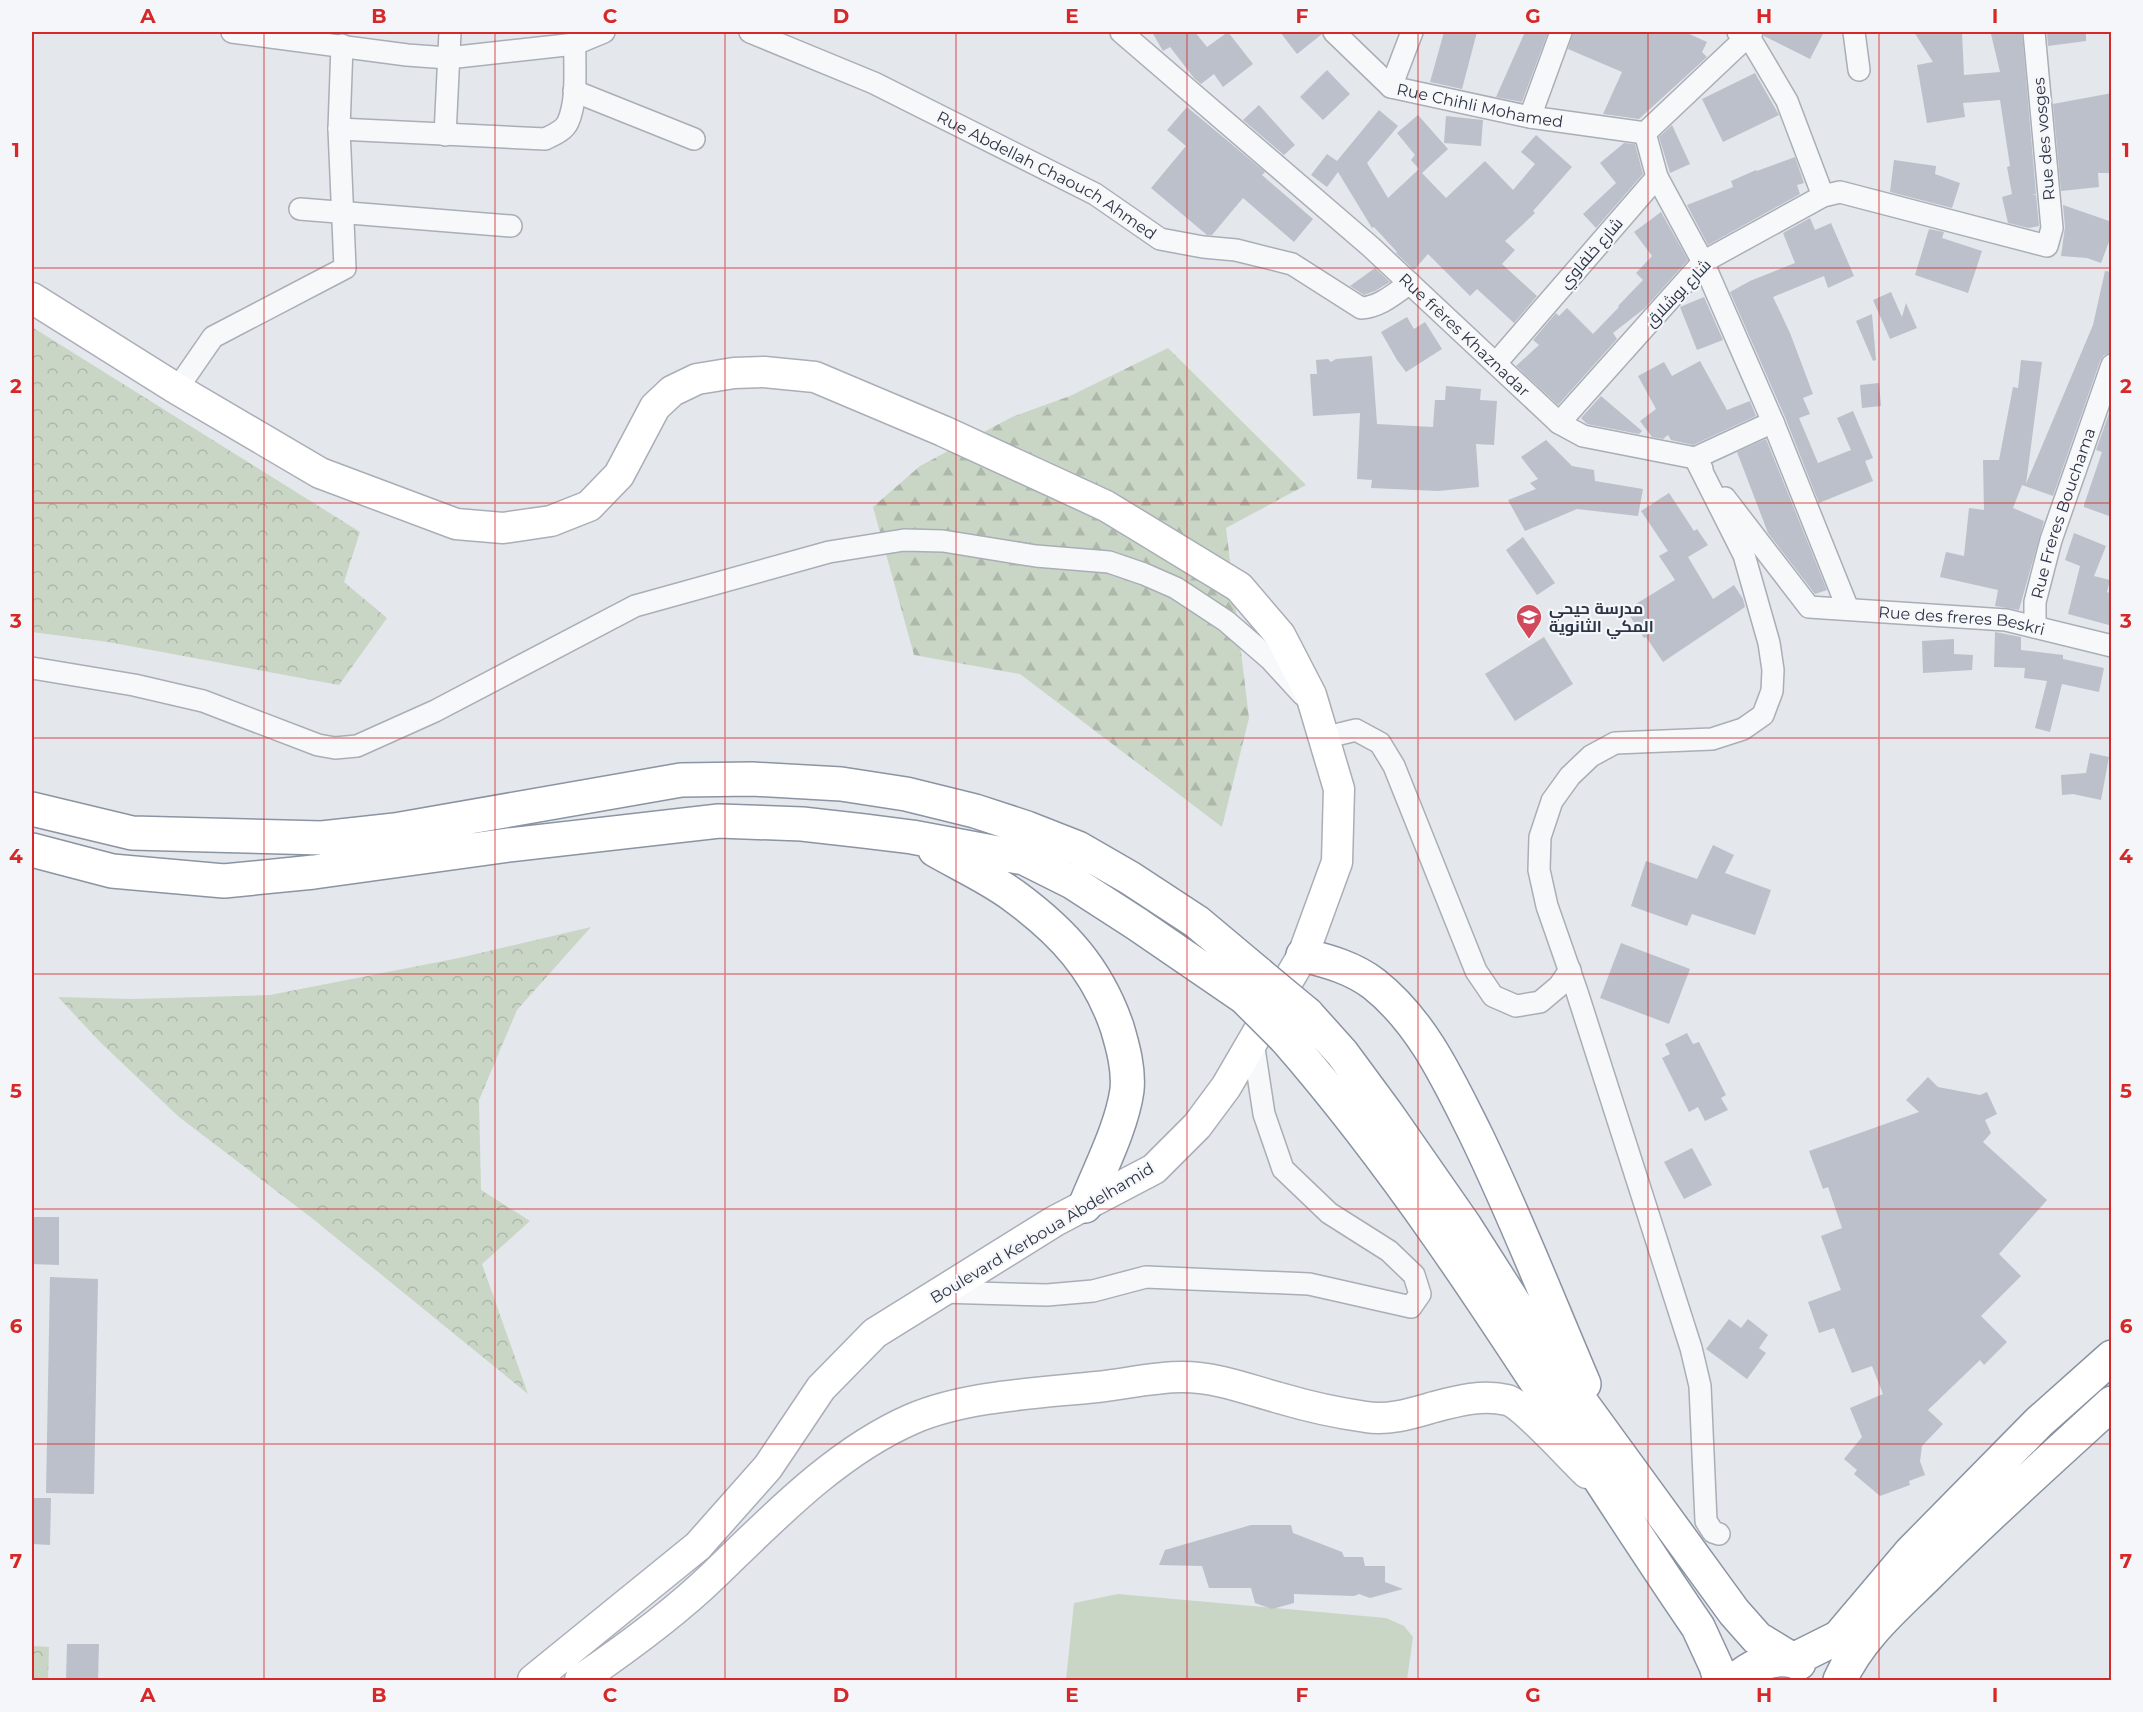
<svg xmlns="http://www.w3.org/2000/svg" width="2143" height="1712" font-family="Montserrat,Cairo,sans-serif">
	<defs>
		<pattern id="forest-firs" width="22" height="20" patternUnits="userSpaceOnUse" patternTransform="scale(1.5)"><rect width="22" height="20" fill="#c9d6c5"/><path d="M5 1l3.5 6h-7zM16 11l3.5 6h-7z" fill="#adb8ab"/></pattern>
		<pattern id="park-crowns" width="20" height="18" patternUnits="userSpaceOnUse" patternTransform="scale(1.5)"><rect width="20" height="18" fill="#c9d6c5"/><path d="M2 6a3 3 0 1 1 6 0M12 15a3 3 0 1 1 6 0" fill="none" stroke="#adb8ab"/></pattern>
	</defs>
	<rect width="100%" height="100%" fill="#e4e7ec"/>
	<path fill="url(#forest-firs)" d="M 1168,348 L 1306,485 L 1226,528 L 1249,718 L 1222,827 L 1020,674 L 914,655 L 873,507 L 920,466 L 1012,417 L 1070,396 Z"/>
	<path fill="url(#park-crowns)" d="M 32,327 L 360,532 L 344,582 L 387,618 L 339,685 L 108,642 L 32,632 Z
		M 591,927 L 517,1010 L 479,1100 L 481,1190 L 530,1221 L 482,1264 L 528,1394 L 313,1219 L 179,1117 L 101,1043 L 58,997 L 132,999 L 270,995 L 459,958 Z
		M 32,1646 L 49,1647 L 48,1680 L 32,1680 Z"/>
	<path fill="#c9d6c5" d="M 1118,1594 L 1386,1618 L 1404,1626 L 1413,1637 L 1407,1680 L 1066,1680 L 1074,1603 Z"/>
	<path fill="#bbc0ca" d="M 1152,32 L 1195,32 L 1207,47 L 1228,32 L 1253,64 L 1223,87 L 1214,74 L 1201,84 L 1194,78 L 1170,47 L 1163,51 Z
		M 1280,32 L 1322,32 L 1322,34 L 1297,54 Z
		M 1444,32 L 1477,32 L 1462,89 L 1430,82 Z
		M 1525,32 L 1548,32 L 1522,102 L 1496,97 Z
		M 1573,32 L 1685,32 L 1707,42 L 1702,52 L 1707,57 L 1639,119 L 1603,114 L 1622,72 L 1568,49 Z
		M 1764,32 L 1824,32 L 1810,59 L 1764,36 Z
		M 1914,32 L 1962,32 L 1964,75 L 2000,72 L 1991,34 L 2001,32 L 2022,32 L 2036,194 L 2032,194 L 2036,195 L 2039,226 L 2029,228 L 2008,223 L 2002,197 L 2012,194 L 2007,167 L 2010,166 L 2000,100 L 1963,103 L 1965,117 L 1927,123 L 1917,65 L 1933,62 Z
		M 2047,32 L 2086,32 L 2086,41 L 2048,46 Z
		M 1327,70 L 1350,94 L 1323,120 L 1300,97 Z
		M 1755,73 L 1779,115 L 1723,142 L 1702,99 Z
		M 2112,93 L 2112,173 L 2098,173 L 2099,187 L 2061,191 L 2053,104 Z
		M 1259,105 L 1295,145 L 1284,155 L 1243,120 Z
		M 1187,107 L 1265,172 L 1262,175 L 1313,219 L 1294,242 L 1243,198 L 1212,235 L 1207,235 L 1151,188 L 1186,146 L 1167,130 Z
		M 1379,110 L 1398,126 L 1367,163 L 1388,198 L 1419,169 L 1411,160 L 1415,155 L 1397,133 L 1418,115 L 1448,149 L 1422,173 L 1446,198 L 1485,161 L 1513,190 L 1535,164 L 1521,152 L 1536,135 L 1572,167 L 1533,211 L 1535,213 L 1505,241 L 1515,250 L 1502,264 L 1537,296 L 1514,323 L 1477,289 L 1470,296 L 1428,254 L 1414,270 L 1396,253 L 1397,252 L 1374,227 L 1372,228 L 1338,172 L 1327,187 L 1311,175 L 1327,154 L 1337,161 Z
		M 1446,116 L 1483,120 L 1481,146 L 1444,143 Z
		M 1672,125 L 1690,164 L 1670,173 L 1659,137 Z
		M 1624,143 L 1635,144 L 1643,174 L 1596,228 L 1583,214 L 1616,183 L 1600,163 Z
		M 1795,157 L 1804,183 L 1797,185 L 1800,194 L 1708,245 L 1687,205 L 1733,187 L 1731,181 L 1756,170 L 1757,171 Z
		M 1894,160 L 1936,166 L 1935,174 L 1960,183 L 1952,208 L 1890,192 Z
		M 2063,205 L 2112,222 L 2112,234 L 2101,263 L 2087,258 L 2061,256 L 2065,227 Z
		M 1661,212 L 1688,260 L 1645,308 L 1613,333 L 1617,339 L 1558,405 L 1516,366 L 1539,345 L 1533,340 L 1556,313 L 1559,316 L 1567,308 L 1593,334 L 1619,307 L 1618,306 L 1643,280 L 1636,273 L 1652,256 L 1634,232 Z
		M 1810,218 L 1815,230 L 1831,223 L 1854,276 L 1828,288 L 1824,276 L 1773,297 L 1790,333 L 1813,394 L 1803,398 L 1810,414 L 1799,418 L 1818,463 L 1851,450 L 1837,418 L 1853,411 L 1873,458 L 1865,461 L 1873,481 L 1819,503 L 1785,417 L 1730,292 L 1750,281 L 1795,263 L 1783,233 Z
		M 1929,229 L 1944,232 L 1942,238 L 1982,251 L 1968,293 L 1915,275 Z
		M 1375,268 L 1390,282 L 1375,291 L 1364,295 L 1350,286 Z
		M 2105,271 L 2112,272 L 2112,353 L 2104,355 L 2100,361 L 2053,496 L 2022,485 L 2013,508 L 2044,521 L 2019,610 L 1995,606 L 1998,590 L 1940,577 L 1946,552 L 1964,556 L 1969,508 L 1984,510 L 1983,460 L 1999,460 L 2013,387 L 2018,388 L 2021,360 L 2042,362 L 2026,484 L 2093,325 Z
		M 1891,292 L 1902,317 L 1906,303 L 1917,328 L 1890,339 L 1873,300 Z
		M 1704,297 L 1723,340 L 1697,350 L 1680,307 Z
		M 1872,314 L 1876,360 L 1873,361 L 1856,321 Z
		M 1407,317 L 1414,329 L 1425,322 L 1442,349 L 1406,372 L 1397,360 L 1381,332 Z
		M 1372,356 L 1377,424 L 1433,427 L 1435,400 L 1445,400 L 1446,386 L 1481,389 L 1480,400 L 1497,401 L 1494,445 L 1476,444 L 1479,487 L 1438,491 L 1371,488 L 1372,480 L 1357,479 L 1360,413 L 1313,416 L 1310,374 L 1317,374 L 1316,360 L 1328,359 L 1331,362 L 1336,359 Z
		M 1700,361 L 1727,410 L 1750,401 L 1756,416 L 1693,445 L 1671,440 L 1668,435 L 1663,439 L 1652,437 L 1640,421 L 1656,409 L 1638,376 L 1664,362 L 1672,376 Z
		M 1879,383 L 1881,406 L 1862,408 L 1860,385 Z
		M 1601,396 L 1642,431 L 1639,434 L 1587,424 L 1581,418 Z
		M 2112,405 L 2112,517 L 2084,507 L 2084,505 L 2102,452 L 2096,450 Z
		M 1766,439 L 1827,590 L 1815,594 L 1768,533 L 1737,452 Z
		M 1546,440 L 1572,466 L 1594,470 L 1595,481 L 1643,489 L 1638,516 L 1577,509 L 1525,531 L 1508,500 L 1536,489 L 1530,483 L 1538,479 L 1521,457 Z
		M 1669,493 L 1694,531 L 1697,529 L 1708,545 L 1688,557 L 1713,599 L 1734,585 L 1743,599 L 1745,607 L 1663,662 L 1646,637 L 1644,638 L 1626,610 L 1675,580 L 1659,556 L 1668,551 L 1641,511 Z
		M 2074,533 L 2106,546 L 2094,576 L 2110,580 L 2107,592 L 2112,594 L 2112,614 L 2109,625 L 2068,614 L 2080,566 L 2065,560 Z
		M 1523,537 L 1555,583 L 1537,595 L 1506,550 Z
		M 1995,632 L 2021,637 L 2021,650 L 2063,655 L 2063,659 L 2104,668 L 2099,692 L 2062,684 L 2050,732 L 2035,728 L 2047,681 L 2024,678 L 2025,668 L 1994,667 Z
		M 1544,637 L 1573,684 L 1515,721 L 1485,674 Z
		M 1954,639 L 1954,654 L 1973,655 L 1972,670 L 1923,673 L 1922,641 Z
		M 2090,753 L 2109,757 L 2101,800 L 2073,794 L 2062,795 L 2061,775 L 2086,773 Z
		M 1713,845 L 1734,855 L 1725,873 L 1771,890 L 1755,935 L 1692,914 L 1687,926 L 1631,906 L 1646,861 L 1697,879 Z
		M 1621,943 L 1690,969 L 1669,1024 L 1600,998 Z
		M 1687,1033 L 1693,1044 L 1699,1042 L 1726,1095 L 1721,1098 L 1728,1110 L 1705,1121 L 1698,1107 L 1689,1112 L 1662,1058 L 1670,1054 L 1665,1044 Z
		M 1928,1077 L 1938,1087 L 1980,1095 L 1987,1092 L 1997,1114 L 1985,1120 L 1991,1133 L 1983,1142 L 2047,1200 L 1999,1254 L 2021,1276 L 1981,1316 L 2007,1342 L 1984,1365 L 1980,1360 L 1928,1410 L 1943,1424 L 1922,1446 L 1920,1461 L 1925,1475 L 1909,1481 L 1910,1485 L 1880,1496 L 1854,1474 L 1857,1470 L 1844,1459 L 1862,1437 L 1850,1408 L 1883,1394 L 1872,1366 L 1852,1373 L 1834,1328 L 1819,1333 L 1808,1302 L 1841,1290 L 1821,1236 L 1842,1228 L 1828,1187 L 1823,1189 L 1809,1151 L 1919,1112 L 1906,1100 Z
		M 1692,1148 L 1712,1185 L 1684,1199 L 1664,1162 Z
		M 32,1217 L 59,1217 L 59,1265 L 32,1264 Z
		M 50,1277 L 98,1279 L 94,1494 L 46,1493 Z
		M 1729,1319 L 1741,1328 L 1748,1319 L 1768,1335 L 1759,1348 L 1766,1353 L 1747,1379 L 1706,1349 Z
		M 32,1498 L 51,1498 L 50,1545 L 32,1544 Z
		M 1251,1525 L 1291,1525 L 1293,1533 L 1342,1552 L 1344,1557 L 1363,1557 L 1365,1566 L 1385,1566 L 1385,1582 L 1403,1589 L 1370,1598 L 1359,1594 L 1354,1596 L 1294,1594 L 1294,1603 L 1272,1609 L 1255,1603 L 1251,1588 L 1209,1588 L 1202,1566 L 1159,1565 L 1165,1550 Z
		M 67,1644 L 99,1644 L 98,1680 L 66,1680 Z"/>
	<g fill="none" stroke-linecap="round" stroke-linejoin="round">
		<g stroke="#a9aeb7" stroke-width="24">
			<g id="street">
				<path d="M 232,32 L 407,55 L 448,58 L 575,44 L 604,32"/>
				<path id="s1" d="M 750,32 L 874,83 L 1095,194 L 1160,239 L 1203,247 L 1236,250 L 1292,264 L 1361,308 C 1380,307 1394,294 1410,283"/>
				<path id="s2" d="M 1121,32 L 1371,247 L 1559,423 L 1583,436 L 1695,458 L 1702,469"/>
				<path id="s3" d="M 1334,32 L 1391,87 L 1530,117 L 1645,133"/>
				<path d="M 1738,32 L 1748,35 L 1787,101 L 1823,196"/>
				<path d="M 1854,32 L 1859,70"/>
				<path d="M 1391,87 L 1412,32"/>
				<path d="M 574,91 L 694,139"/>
				<path d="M 1530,117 L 1561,32"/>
				<path d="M 339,129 L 545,139 C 553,135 564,131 568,122 C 578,99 574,69 575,44"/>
				<path d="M 1645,133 L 1752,32"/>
				<path d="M 445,135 L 450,32"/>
				<path d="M 1657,177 L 1703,262 L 1773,422 L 1848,609"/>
				<path d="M 300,209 L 511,226"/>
				<path d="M 1496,363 L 1657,177 L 1645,133"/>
				<path d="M 177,389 L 213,337 L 345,268 L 339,129 L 342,45"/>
				<path d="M 1559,423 L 1703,262 L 1823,196 L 1840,192 L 2047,246 L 2052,228 L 2034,32"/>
				<path id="s4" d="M 1725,498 L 1809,607 L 2006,620 L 2112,646"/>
				<path id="s5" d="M 2035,627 L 2035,602 L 2051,540 L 2112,365"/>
				<path d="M 32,668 L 134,685 L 203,701 L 318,745 L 335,748 L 357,746 L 435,711 L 635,606 L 829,552 L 904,540 L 943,541 L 1036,556 L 1109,562 L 1144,574 L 1176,588 L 1226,621 L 1270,659 L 1303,695"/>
				<path d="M 1323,738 L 1356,730 L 1380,743 L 1394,766 L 1476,971 L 1493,996 L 1516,1006 L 1540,1002 L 1559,986 L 1570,970"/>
				<path d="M 940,1292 L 1047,1295 L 1093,1291 L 1146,1277 L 1309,1284 L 1411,1307 L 1420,1294 L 1414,1275 L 1389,1251 L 1329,1213 L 1283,1169 L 1264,1114 L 1253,1042"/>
				<path d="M 1719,1534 L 1713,1532 L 1706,1521 L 1700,1386 L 1691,1348 L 1577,992 L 1547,906 L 1539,870 L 1540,837 L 1552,801 L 1570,776 L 1591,756 L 1615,743 L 1712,739 L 1743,729 L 1763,715 L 1772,691 L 1773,670 L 1769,643 L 1744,555 L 1695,458 L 1773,422"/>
			</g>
		</g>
		<g stroke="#a9aeb7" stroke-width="33">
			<path id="secondary" d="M 32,298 L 177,389 L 320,473 L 456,524 L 503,528 L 551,521 L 589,506 L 619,475 L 655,407 L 672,391 L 697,379 L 734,373 L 764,372 L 815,377 L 943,431 L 1106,506 L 1239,587 L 1280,635 L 1311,695 L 1339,789 L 1337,862 L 1303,955 L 1226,1087 L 1197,1126 L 1154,1169 L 1055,1221 L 875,1333 L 821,1388 L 768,1467 L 698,1546 L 533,1680
				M 580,1680 C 627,1648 674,1614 715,1574 C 773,1518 836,1452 912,1419 C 965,1396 1039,1393 1097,1387 C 1125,1384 1154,1377 1182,1377 C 1218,1377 1249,1390 1283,1399 C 1310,1407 1338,1413 1366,1417 C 1388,1421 1413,1413 1434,1407 C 1457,1401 1483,1394 1507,1400 C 1523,1404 1571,1458 1587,1473"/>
		</g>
		<g stroke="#8b94a3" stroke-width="36">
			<path id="highway" d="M 32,809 L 132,833 L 322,838 L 395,830 L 681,780 L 752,779 L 841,784 L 906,794 L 975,811 L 1027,828 L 1078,848 L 1130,878 L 1197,922 L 1259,974
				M 32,850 L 112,871 L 224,881 L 314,872 L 508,845 L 719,821 L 802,824 L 864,831 L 912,837 L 1024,858 L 1072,882 L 1137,924 L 1245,998
				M 935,850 C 961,865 990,878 1014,896 C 1063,932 1097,969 1117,1027 C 1123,1047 1129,1069 1127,1090 C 1122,1127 1099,1171 1085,1206
				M 1303,955 C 1328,961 1353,968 1374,984 C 1422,1022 1448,1079 1475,1133 C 1515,1215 1548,1300 1584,1384
				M 1307,1014 L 1342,1053 L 1387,1114 L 1465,1226 L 1549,1358 L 1734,1612 L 1757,1638 L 1793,1660 L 1839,1637 L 1911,1552 L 2039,1422 L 2112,1357
				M 1285,1038 C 1443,1219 1562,1429 1698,1627 L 1716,1666 L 1720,1680
				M 1735,1680 C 1753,1665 1775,1654 1799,1663
				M 1840,1680 C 1859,1638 1894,1608 1927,1576 C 1987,1516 2050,1460 2112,1403"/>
		</g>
		<use href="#street" stroke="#f7f8fa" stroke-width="21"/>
		<use href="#secondary" stroke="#fff" stroke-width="30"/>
		<use href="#highway" stroke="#fff" stroke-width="33"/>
		<g stroke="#8b94a3" stroke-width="36" stroke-linecap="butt">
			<path id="highway-bridge" d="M 1259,974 L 1307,1014
				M 1245,998 L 1285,1038"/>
		</g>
		<use href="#highway-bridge" stroke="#fff" stroke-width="33"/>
	</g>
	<path fill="none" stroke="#d62828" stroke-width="1.5" stroke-opacity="0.55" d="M 264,32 L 264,1680M 495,32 L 495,1680M 725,32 L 725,1680M 956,32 L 956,1680M 1187,32 L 1187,1680M 1418,32 L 1418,1680M 1648,32 L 1648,1680M 1879,32 L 1879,1680M 32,268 L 2112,268M 32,503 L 2112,503M 32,738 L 2112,738M 32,974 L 2112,974M 32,1209 L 2112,1209M 32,1444 L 2112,1444"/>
	<defs>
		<g id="school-pin" transform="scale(1.35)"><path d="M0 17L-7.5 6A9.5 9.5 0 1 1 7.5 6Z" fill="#d1495b" stroke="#f4f6f9"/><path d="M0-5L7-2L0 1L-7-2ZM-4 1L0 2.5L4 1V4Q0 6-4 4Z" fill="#fff"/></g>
	</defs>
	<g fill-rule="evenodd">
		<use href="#school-pin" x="1529" y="617"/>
	</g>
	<g text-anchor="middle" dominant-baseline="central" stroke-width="4.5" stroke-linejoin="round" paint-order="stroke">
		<g font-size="16" fill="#2b3445" stroke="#f4f6f9">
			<text stroke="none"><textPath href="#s3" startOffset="170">Rue Chihli Mohamed</textPath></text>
			<text transform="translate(2044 139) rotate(-95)">Rue des vosges</text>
			<text stroke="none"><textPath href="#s1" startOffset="330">Rue Abdellah Chaouch Ahmed</textPath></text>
			<text transform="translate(1591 253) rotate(-49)">شارع خلفاوي</text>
			<text transform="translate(1678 293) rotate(-46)">شارع بوشلاق</text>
			<text stroke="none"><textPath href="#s2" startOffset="458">Rue frères Khaznadar</textPath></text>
			<text stroke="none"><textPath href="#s5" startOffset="118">Rue Freres Bouchama</textPath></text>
			<text stroke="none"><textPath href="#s4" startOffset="291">Rue des freres Beskri</textPath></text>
			<text transform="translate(1042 1233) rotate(-31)">Boulevard Kerboua Abdelhamid</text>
		</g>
		<g font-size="16" font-weight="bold" fill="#2b3445" stroke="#f4f6f9" text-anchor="start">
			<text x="1549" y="608">مدرسة حيحي<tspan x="1549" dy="18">المكي الثانوية</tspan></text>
		</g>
	</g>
	<rect width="2143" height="1712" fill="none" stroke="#f4f6f9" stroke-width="66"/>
	<rect x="33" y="33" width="2077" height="1646" fill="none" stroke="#d62828" stroke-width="2"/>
	<g font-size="20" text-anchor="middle" font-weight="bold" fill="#d62828">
		<text x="148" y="23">A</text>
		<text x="379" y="23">B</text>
		<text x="610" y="23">C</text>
		<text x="841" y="23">D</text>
		<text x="1072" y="23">E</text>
		<text x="1302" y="23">F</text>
		<text x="1533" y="23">G</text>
		<text x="1764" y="23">H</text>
		<text x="1995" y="23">I</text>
		<text x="16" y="157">1</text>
		<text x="2126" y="157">1</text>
		<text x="16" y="393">2</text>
		<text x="2126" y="393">2</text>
		<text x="16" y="628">3</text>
		<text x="2126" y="628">3</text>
		<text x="16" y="863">4</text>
		<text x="2126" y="863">4</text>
		<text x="16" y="1098">5</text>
		<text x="2126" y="1098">5</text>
		<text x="16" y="1333">6</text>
		<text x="2126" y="1333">6</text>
		<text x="16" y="1568">7</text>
		<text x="2126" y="1568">7</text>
		<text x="148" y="1702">A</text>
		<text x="379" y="1702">B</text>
		<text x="610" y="1702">C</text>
		<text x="841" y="1702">D</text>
		<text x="1072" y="1702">E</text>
		<text x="1302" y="1702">F</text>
		<text x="1533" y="1702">G</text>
		<text x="1764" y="1702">H</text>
		<text x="1995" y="1702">I</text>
	</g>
</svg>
